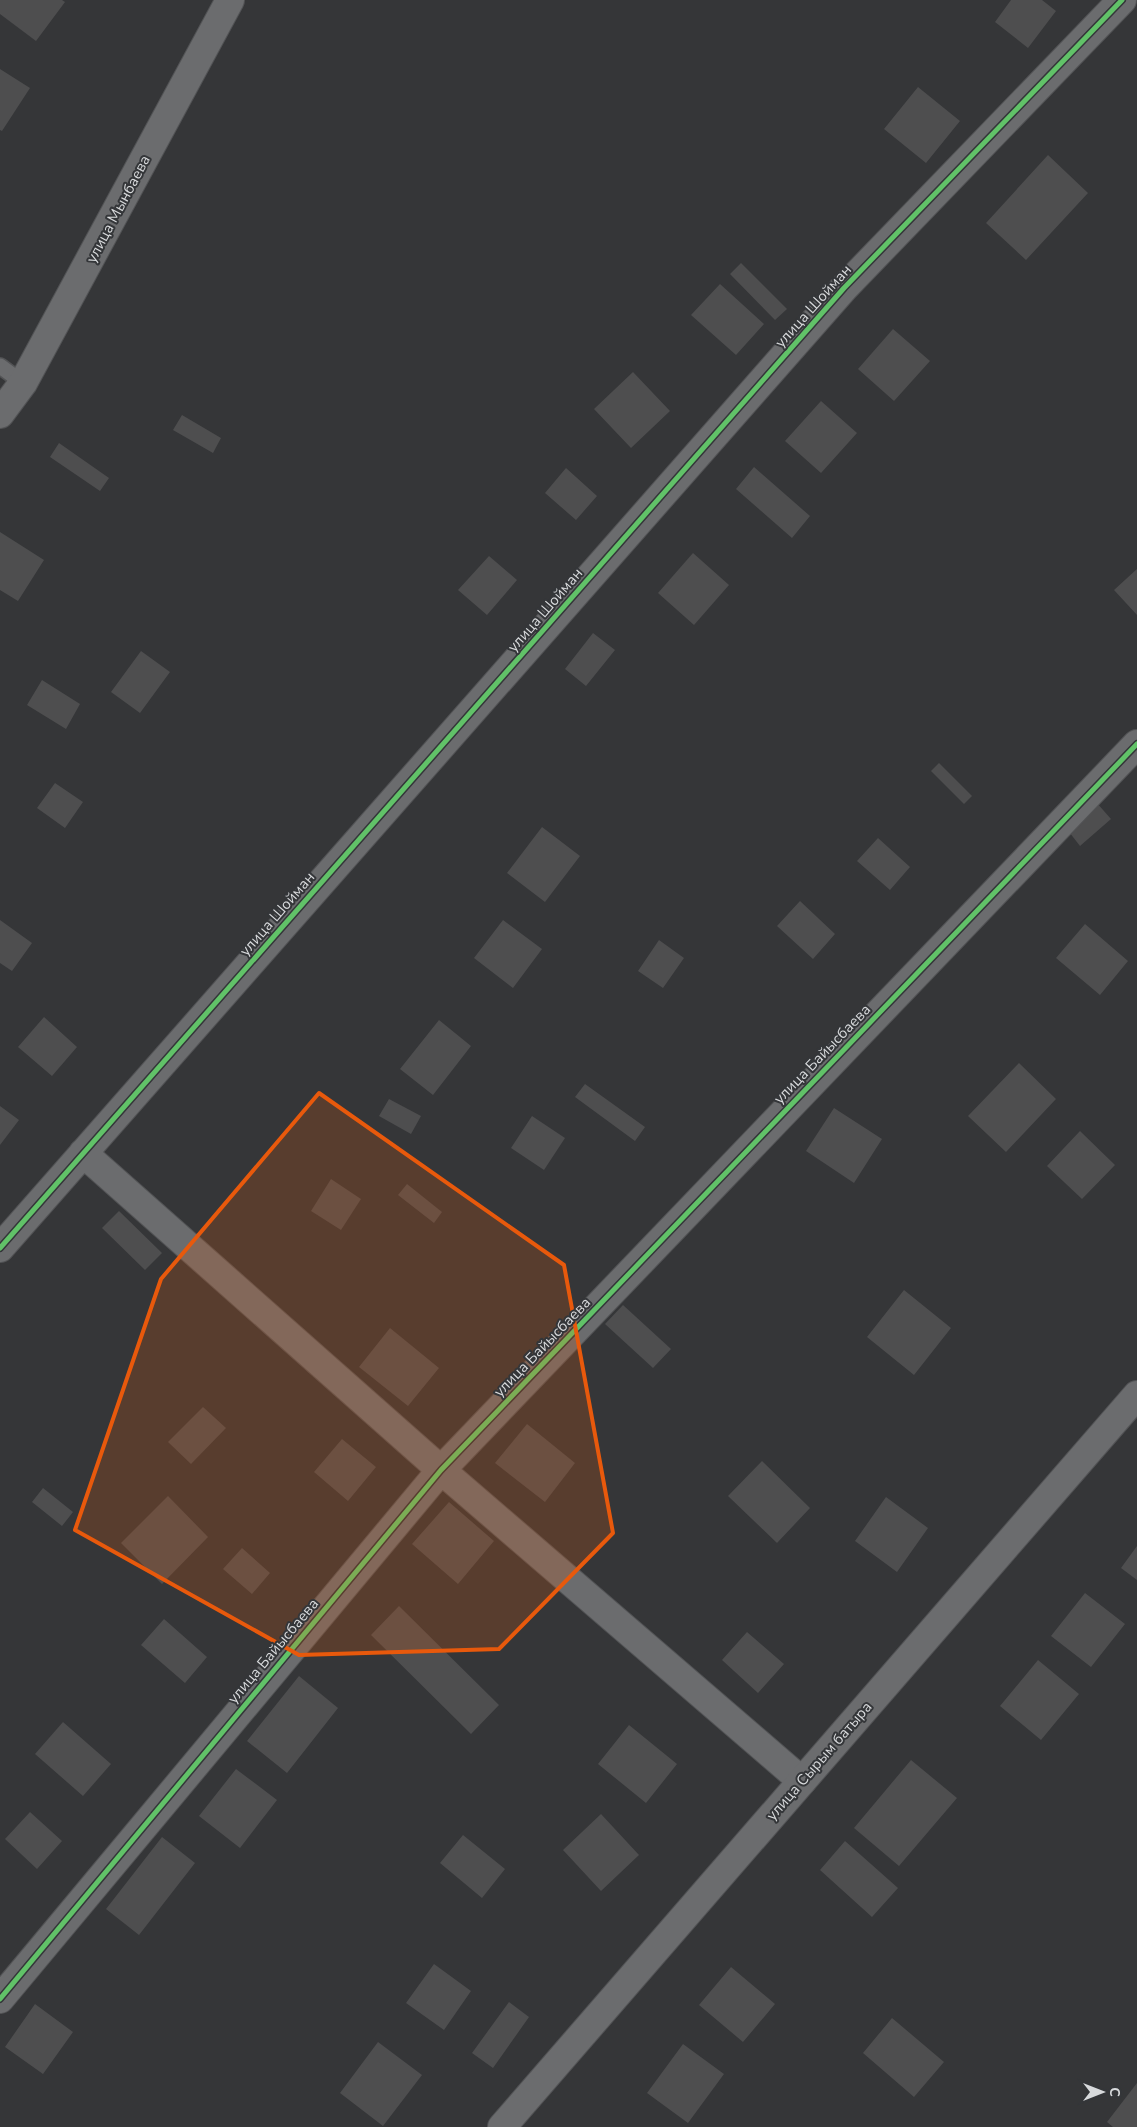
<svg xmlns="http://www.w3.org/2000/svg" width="1137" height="2127" font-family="'Nunito Sans',sans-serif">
	<rect width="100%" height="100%" fill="#353638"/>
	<path fill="#4e4e4f" d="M 0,0 L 62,0 L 65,2 L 36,41 L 0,14 Z
		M 1011,0 L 1042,0 L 1056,11 L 1028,48 L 995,22 Z
		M 0,69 L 30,88 L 2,131 L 0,130 Z
		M 918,87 L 960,121 L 926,163 L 884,129 Z
		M 1048,155 L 1088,193 L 1026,260 L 986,223 Z
		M 741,263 L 787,309 L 775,320 L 730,274 Z
		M 720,284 L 764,324 L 736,355 L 691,315 Z
		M 893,329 L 930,361 L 894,401 L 858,369 Z
		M 633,372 L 670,411 L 631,448 L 594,409 Z
		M 821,401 L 857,433 L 821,473 L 785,441 Z
		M 182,415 L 221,438 L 213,453 L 173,430 Z
		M 59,443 L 109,478 L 100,491 L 50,457 Z
		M 754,467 L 810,516 L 792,538 L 736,489 Z
		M 566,468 L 597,496 L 576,520 L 545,493 Z
		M 0,532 L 44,560 L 18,601 L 0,590 Z
		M 693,553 L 729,585 L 694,625 L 658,593 Z
		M 489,556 L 517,580 L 487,615 L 458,590 Z
		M 1137,569 L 1137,615 L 1114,590 Z
		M 593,633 L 615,650 L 586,686 L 565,669 Z
		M 141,651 L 170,672 L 140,713 L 111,692 Z
		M 42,680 L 80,704 L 66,729 L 27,705 Z
		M 939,763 L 972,796 L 964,804 L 931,771 Z
		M 55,783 L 83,802 L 65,828 L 37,808 Z
		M 1096,802 L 1111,819 L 1080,846 L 1066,828 Z
		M 542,827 L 580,856 L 545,902 L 507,873 Z
		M 878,838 L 910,867 L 890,890 L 857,861 Z
		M 800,901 L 835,934 L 813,959 L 777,926 Z
		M 0,920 L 32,943 L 12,971 L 0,963 Z
		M 503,920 L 542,949 L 513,988 L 474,958 Z
		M 1085,924 L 1128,961 L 1100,995 L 1056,958 Z
		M 659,940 L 684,958 L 663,988 L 638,971 Z
		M 44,1017 L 77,1047 L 52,1076 L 18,1047 Z
		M 439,1020 L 471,1046 L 433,1095 L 400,1069 Z
		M 1019,1063 L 1056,1099 L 1006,1152 L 968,1116 Z
		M 585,1084 L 645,1127 L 635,1141 L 575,1097 Z
		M 389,1099 L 421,1116 L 411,1134 L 379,1116 Z
		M 0,1106 L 19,1120 L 0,1145 Z
		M 834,1108 L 882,1139 L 854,1183 L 806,1151 Z
		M 532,1116 L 565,1138 L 544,1170 L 511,1148 Z
		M 1080,1131 L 1115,1165 L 1082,1199 L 1047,1166 Z
		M 331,1179 L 361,1199 L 341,1230 L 311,1211 Z
		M 407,1184 L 442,1212 L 434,1223 L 398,1195 Z
		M 119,1211 L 162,1253 L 145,1270 L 102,1228 Z
		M 904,1290 L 951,1328 L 914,1375 L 867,1337 Z
		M 623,1305 L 671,1349 L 653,1368 L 605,1324 Z
		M 390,1328 L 439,1368 L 408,1406 L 359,1367 Z
		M 203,1407 L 226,1428 L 191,1464 L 168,1442 Z
		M 527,1424 L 575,1463 L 545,1502 L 495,1463 Z
		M 342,1439 L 376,1467 L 348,1501 L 314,1472 Z
		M 762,1461 L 810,1508 L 777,1543 L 728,1496 Z
		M 43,1488 L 73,1512 L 62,1526 L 32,1502 Z
		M 168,1496 L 208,1537 L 162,1584 L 121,1543 Z
		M 886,1497 L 928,1528 L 897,1572 L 855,1541 Z
		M 449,1502 L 494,1541 L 458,1584 L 412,1544 Z
		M 1137,1546 L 1137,1580 L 1121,1568 Z
		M 242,1548 L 270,1573 L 252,1594 L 223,1569 Z
		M 1085,1593 L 1125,1624 L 1091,1667 L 1051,1636 Z
		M 399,1606 L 499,1705 L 471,1734 L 371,1635 Z
		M 164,1619 L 207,1657 L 185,1683 L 141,1645 Z
		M 747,1632 L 784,1664 L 758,1693 L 722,1660 Z
		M 1038,1660 L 1079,1694 L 1041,1740 L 1000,1706 Z
		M 299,1676 L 338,1708 L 287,1773 L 247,1741 Z
		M 63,1722 L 111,1764 L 83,1796 L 35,1754 Z
		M 629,1725 L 677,1764 L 646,1803 L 598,1764 Z
		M 911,1760 L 957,1798 L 899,1866 L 854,1828 Z
		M 236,1769 L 277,1800 L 240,1848 L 199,1816 Z
		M 30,1812 L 62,1841 L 37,1869 L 5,1839 Z
		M 601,1814 L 639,1855 L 601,1891 L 563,1850 Z
		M 463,1835 L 505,1869 L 482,1898 L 440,1863 Z
		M 162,1837 L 195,1863 L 139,1935 L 106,1909 Z
		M 845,1841 L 898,1888 L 872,1917 L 820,1870 Z
		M 434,1964 L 471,1991 L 444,2030 L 406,2003 Z
		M 731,1967 L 775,2004 L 743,2042 L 699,2005 Z
		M 509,2002 L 529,2017 L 493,2068 L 472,2053 Z
		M 35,2004 L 73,2032 L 43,2074 L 5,2047 Z
		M 892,2018 L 944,2062 L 914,2097 L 863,2053 Z
		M 378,2042 L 422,2075 L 383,2126 L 340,2093 Z
		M 683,2044 L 724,2074 L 688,2123 L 647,2093 Z
		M 1137,2083 L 1137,2127 L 1113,2127 L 1107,2122 Z"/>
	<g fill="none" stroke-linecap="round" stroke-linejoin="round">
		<g stroke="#525355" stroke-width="18">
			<path id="service" d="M 0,366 L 23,383"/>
		</g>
		<g stroke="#525355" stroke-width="30">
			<path id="minor" d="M 0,414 L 23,383 L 230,0
				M 83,1153 L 441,1470 L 802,1781
				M 0,1248 L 844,288 L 1122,0
				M 0,1999 L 441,1470 L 1137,744"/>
		</g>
		<g stroke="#525355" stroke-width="30">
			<path id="tertiary" d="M 502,2127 L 1137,1395"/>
		</g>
		<use href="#service" stroke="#6b6c6e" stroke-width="15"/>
		<use href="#minor" stroke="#6b6c6e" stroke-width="28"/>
		<use href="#tertiary" stroke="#6b6c6e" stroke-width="28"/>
		<g stroke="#343639" stroke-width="8">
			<path id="cycleway" d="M 0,1248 L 844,288 L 1122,0
				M 0,1999 L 441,1470 L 1137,744"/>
		</g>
		<use href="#cycleway" stroke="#61c268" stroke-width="5"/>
	</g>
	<path fill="#e8590c" fill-opacity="0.2" stroke="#e8590c" stroke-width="4" stroke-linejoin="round" d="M 319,1093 L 564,1265 L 613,1533 L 499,1649 L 299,1655 L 75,1530 L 161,1279 Z"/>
	<g text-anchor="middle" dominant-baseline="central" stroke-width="4" stroke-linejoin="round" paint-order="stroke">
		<g font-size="15" fill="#d8dadc" stroke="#343639">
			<text transform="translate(118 209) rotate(-62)">улица Мынбаева</text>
			<text transform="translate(813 306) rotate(-48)">улица Шойман</text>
			<text transform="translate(545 610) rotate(-49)">улица Шойман</text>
			<text transform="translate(277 914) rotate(-49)">улица Шойман</text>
			<text transform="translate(822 1054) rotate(-46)">улица Байысбаева</text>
			<text transform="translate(542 1347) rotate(-46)">улица Байысбаева</text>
			<text transform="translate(273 1651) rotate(-50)">улица Байысбаева</text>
			<text transform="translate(819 1761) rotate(-49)">улица Сырым батыра</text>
		</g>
	</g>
	<g transform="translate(1102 2092) rotate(90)" stroke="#343639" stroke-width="4" paint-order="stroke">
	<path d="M0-4L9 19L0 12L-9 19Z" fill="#d8dadc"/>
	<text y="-8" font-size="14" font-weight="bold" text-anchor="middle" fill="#d8dadc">С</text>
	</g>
</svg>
